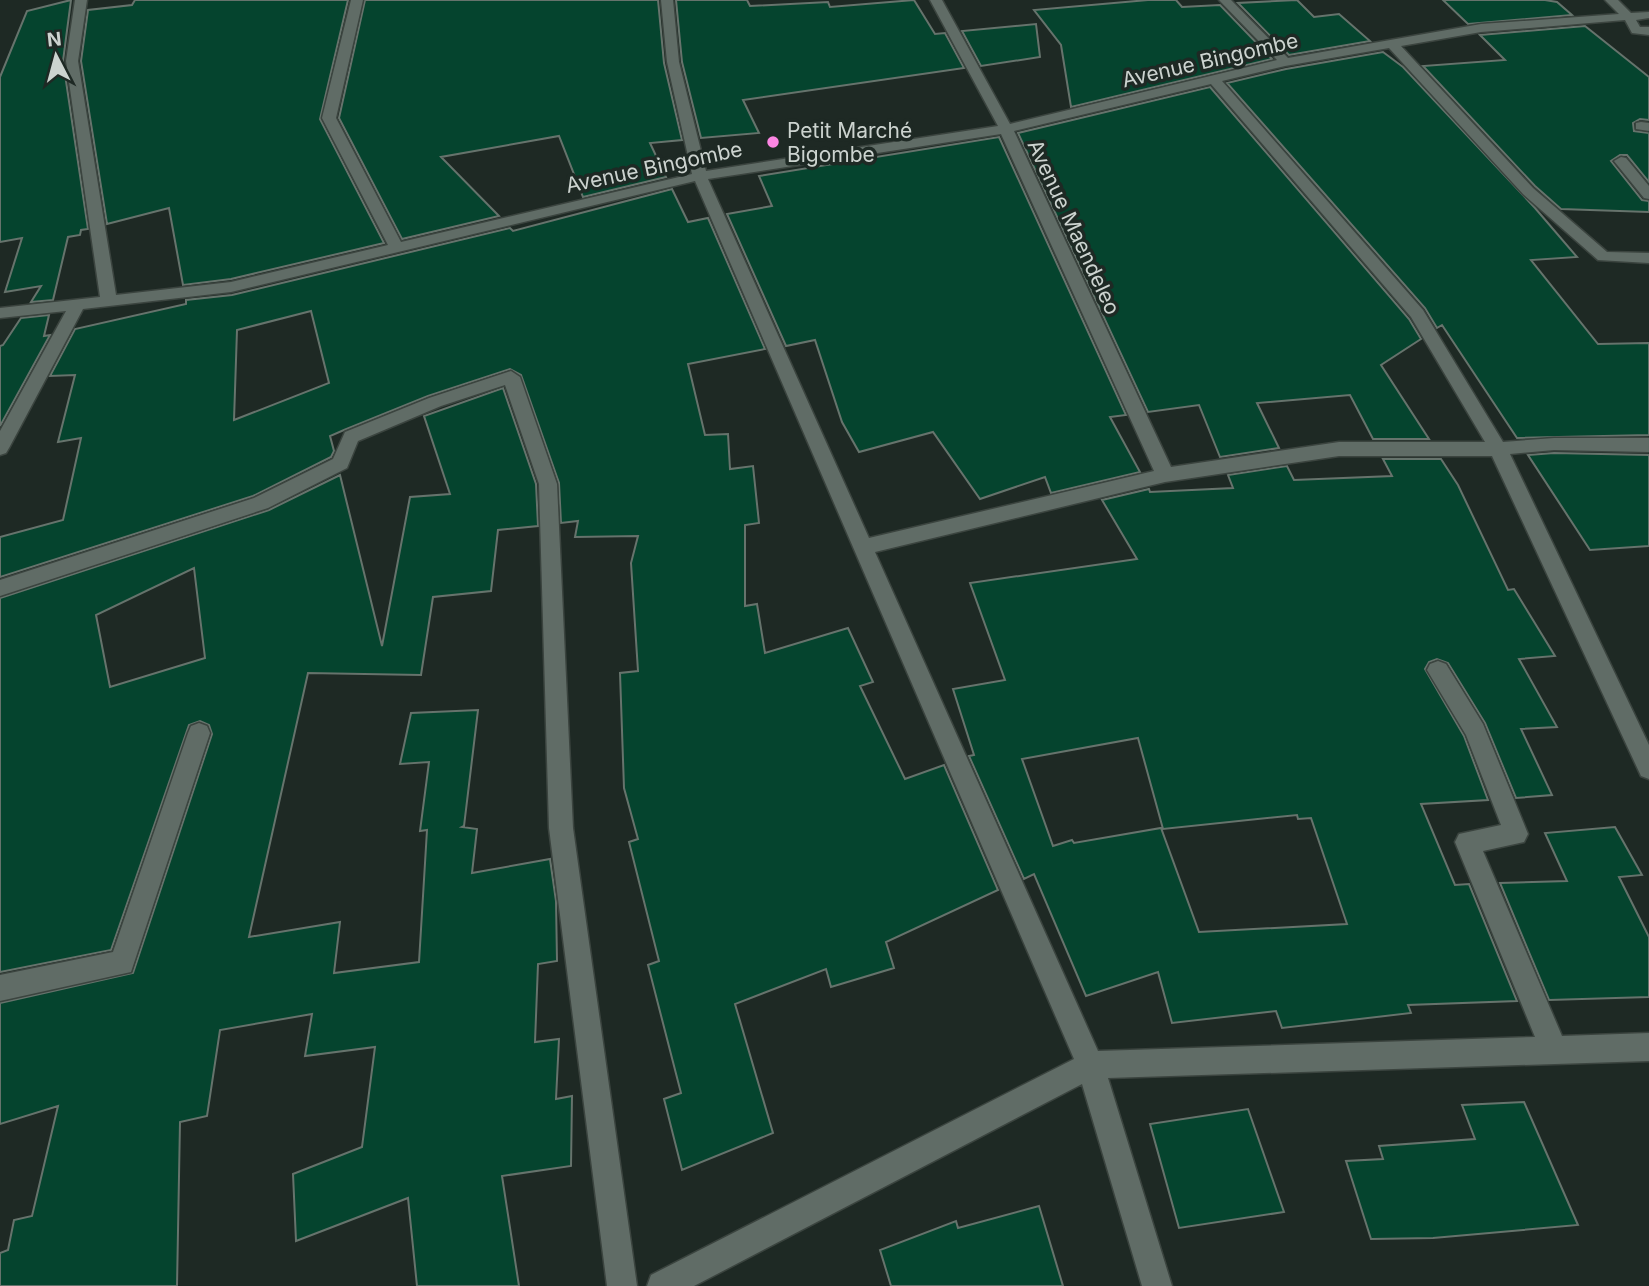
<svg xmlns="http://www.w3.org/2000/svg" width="1649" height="1286" font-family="Inter,sans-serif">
	<rect width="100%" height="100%" fill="#1e2924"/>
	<path fill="#05442e" stroke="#66736c" stroke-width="2" fill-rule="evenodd" d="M 71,0 L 63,61 L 88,229 L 81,230 L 80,235 L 68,237 L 53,300 L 31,302 L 41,286 L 5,292 L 22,238 L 0,242 L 0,77 L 27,11 Z
		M 135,0 L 348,0 L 320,119 L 384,243 L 231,279 L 183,285 L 169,208 L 107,224 L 81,61 L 88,10 L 132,5 Z
		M 365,0 L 658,0 L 664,63 L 682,140 L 650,143 L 666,177 L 583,197 L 559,136 L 441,157 L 499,216 L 402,239 L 339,118 Z
		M 676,0 L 747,0 L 750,6 L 828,2 L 830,7 L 914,0 L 935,34 L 945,33 L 964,68 L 743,100 L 759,133 L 701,138 L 682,62 Z
		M 1148,0 L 1176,0 L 1182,7 L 1220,5 L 1272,59 L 1071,107 L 1061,45 L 1034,10 Z
		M 1297,0 L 1314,17 L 1339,14 L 1370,41 L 1289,55 L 1238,3 Z
		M 1443,0 L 1545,0 L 1557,2 L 1572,15 L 1468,24 Z
		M 1036,24 L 1040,57 L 981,66 L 962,31 Z
		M 1585,26 L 1649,77 L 1649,120 L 1640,119 L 1633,123 L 1634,131 L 1649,133 L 1649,182 L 1627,155 L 1620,155 L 1611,161 L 1642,200 L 1649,201 L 1649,212 L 1561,209 L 1535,186 L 1423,66 L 1505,60 L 1480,35 Z
		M 1383,52 L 1403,67 L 1535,208 L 1577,257 L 1531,260 L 1598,344 L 1649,343 L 1649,435 L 1517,438 L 1442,325 L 1437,328 L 1425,308 L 1227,83 L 1286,69 Z
		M 1210,87 L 1409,319 L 1421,339 L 1381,365 L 1429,439 L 1373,439 L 1350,395 L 1257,403 L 1279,448 L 1220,457 L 1199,405 L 1148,412 L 1018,133 Z
		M 999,137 L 1126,415 L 1110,417 L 1140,472 L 1051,493 L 1045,477 L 980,499 L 933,432 L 859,452 L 842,422 L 815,340 L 786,346 L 727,214 L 772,206 L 759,176 Z
		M 672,189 L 688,222 L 708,218 L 765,349 L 688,364 L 705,435 L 728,434 L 730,469 L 753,466 L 759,523 L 745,525 L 745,606 L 757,604 L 765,653 L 848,628 L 873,682 L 860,686 L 905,779 L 944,765 L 998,890 L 886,942 L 894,968 L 831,987 L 826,969 L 735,1004 L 773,1133 L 682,1170 L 664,1099 L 681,1093 L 648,965 L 659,961 L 629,842 L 638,839 L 624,788 L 620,673 L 638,671 L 631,563 L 638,536 L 575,537 L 578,521 L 561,523 L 559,483 L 521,375 L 510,369 L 428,396 L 344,430 L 330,436 L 334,451 L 331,457 L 253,496 L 0,577 L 0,537 L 63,520 L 81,438 L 58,442 L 75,375 L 50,376 L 75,329 L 186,304 L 186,300 L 232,295 L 510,228 L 513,231 ZM 311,311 L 329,383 L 234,420 L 237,330 Z
		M 49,315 L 44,336 L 50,335 L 0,426 L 0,346 L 3,345 L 21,318 Z
		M 503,388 L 536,484 L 538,526 L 498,530 L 491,591 L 433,597 L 421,675 L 308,673 L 249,937 L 340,922 L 334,973 L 419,962 L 427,830 L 420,831 L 429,762 L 400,764 L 411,713 L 478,710 L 464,826 L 462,827 L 477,829 L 472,873 L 550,859 L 556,901 L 557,961 L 538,964 L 535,1042 L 559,1039 L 556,1099 L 572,1096 L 571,1166 L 502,1176 L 519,1286 L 417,1286 L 408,1198 L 296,1241 L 293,1174 L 362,1147 L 375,1047 L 305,1056 L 312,1014 L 220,1030 L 207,1116 L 180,1122 L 177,1286 L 0,1286 L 0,1253 L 8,1250 L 14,1220 L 32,1216 L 58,1106 L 0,1124 L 0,1003 L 133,973 L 212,734 L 209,725 L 200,721 L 189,725 L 111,950 L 0,972 L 0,598 L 269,510 L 340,475 L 382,646 L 410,497 L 450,494 L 424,416 ZM 194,568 L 205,658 L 110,687 L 96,615 Z
		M 1554,453 L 1649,455 L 1649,546 L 1590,550 L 1528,455 Z
		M 1383,459 L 1441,459 L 1458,485 L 1508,590 L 1514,589 L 1555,656 L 1519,659 L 1557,727 L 1521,729 L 1552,795 L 1516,798 L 1485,723 L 1448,663 L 1437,659 L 1429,662 L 1425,669 L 1464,736 L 1488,800 L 1421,804 L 1455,885 L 1469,884 L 1517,1001 L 1408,1005 L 1411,1013 L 1282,1028 L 1276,1011 L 1172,1023 L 1158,972 L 1086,996 L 1034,874 L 1024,879 L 969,756 L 974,755 L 953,689 L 1005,680 L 970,583 L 1137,559 L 1102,500 L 1149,489 L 1150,492 L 1233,488 L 1228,475 L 1287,466 L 1294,480 L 1392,476 ZM 1138,738 L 1163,829 L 1297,815 L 1298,819 L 1311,818 L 1347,924 L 1199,932 L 1161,828 L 1074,843 L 1072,840 L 1053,846 L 1022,759 Z
		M 1615,827 L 1642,875 L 1619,877 L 1649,937 L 1649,997 L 1549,1000 L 1500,883 L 1567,881 L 1545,833 Z
		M 1524,1102 L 1578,1225 L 1433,1238 L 1371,1239 L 1346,1161 L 1383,1159 L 1379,1146 L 1475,1139 L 1462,1105 Z
		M 1248,1109 L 1284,1212 L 1179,1228 L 1150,1124 Z
		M 1039,1206 L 1063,1286 L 891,1286 L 880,1250 L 956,1221 L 958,1228 Z"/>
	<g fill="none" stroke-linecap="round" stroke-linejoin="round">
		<g stroke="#3b443f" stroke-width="3">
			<path id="minor" d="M 75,0 L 87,0 L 78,61 L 116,295 L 231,282 L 388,245 L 322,118 L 351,0 L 363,0 L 336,118 L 401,242 L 692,174 L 667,62 L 661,0 L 673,0 L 679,62 L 706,171 L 998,126 L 930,0 L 942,0 L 1010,124 L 1277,60 L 1219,0 L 1231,0 L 1288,58 L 1481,24 L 1619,14 L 1605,0 L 1618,0 L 1631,13 L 1649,12 L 1649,18 L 1636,20 L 1640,27 L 1649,27 L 1649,35 L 1632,33 L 1625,20 L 1481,32 L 1401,46 L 1533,188 L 1607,252 L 1649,253 L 1649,263 L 1598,260 L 1523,194 L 1389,48 L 1285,66 L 1222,81 L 1423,310 L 1503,442 L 1554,438 L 1649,438 L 1649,452 L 1554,450 L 1510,454 L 1649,745 L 1649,779 L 1641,776 L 1492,456 L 1339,456 L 1165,482 L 875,552 L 1098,1051 L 1535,1037 L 1455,842 L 1459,834 L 1501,825 L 1466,735 L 1427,670 L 1430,664 L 1438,661 L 1446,664 L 1483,724 L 1528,834 L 1524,842 L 1483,851 L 1562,1036 L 1649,1033 L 1649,1061 L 1108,1078 L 1172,1286 L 1142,1286 L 1082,1084 L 694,1286 L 647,1286 L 651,1275 L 1074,1059 L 695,181 L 231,292 L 83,309 L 9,448 L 6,453 L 0,455 L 0,431 L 66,311 L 0,318 L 0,308 L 100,297 L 66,61 ZM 1211,84 L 1411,317 L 1485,442 L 1339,442 L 1171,467 L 1014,131 ZM 1001,134 L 1154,471 L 869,538 L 708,179 Z
				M 1641,122 L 1649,123 L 1649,131 L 1636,129 L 1636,123 Z
				M 1621,157 L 1626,158 L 1649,186 L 1649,199 L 1644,198 L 1614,161 Z
				M 511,371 L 520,377 L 557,484 L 573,828 L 637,1286 L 607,1286 L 549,828 L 539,484 L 505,385 L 441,406 L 358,441 L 347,468 L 268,508 L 0,596 L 0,580 L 254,498 L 333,459 L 345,432 L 429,398 Z
				M 199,723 L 207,726 L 210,733 L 131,972 L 0,1001 L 0,975 L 113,952 L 188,733 L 191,726 Z"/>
		</g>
		<use href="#minor" fill="#606c66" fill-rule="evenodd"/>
	</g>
	<circle fill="#fc86e3" stroke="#1e2924" stroke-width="2.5" cx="773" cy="142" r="7"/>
	<g text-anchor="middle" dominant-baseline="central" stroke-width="7" stroke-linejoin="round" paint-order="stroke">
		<g font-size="21" fill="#ccd3cf" stroke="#1e2924">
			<text transform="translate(1210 60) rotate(-13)">Avenue Bingombe</text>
			<text transform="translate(654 167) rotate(-12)">Avenue Bingombe</text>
			<text transform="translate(1074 227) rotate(65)">Avenue Maendeleo</text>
		</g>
		<g font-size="21" fill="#ccd3cf" stroke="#1e2924" text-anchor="start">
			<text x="787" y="130">Petit Marché<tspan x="787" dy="24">Bigombe</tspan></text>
		</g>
	</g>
	<g transform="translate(56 56) rotate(354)" stroke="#1e2924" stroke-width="5" paint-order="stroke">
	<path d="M0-5L12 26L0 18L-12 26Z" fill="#ccd3cf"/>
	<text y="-10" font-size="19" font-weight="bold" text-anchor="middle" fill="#ccd3cf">N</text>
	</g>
</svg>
